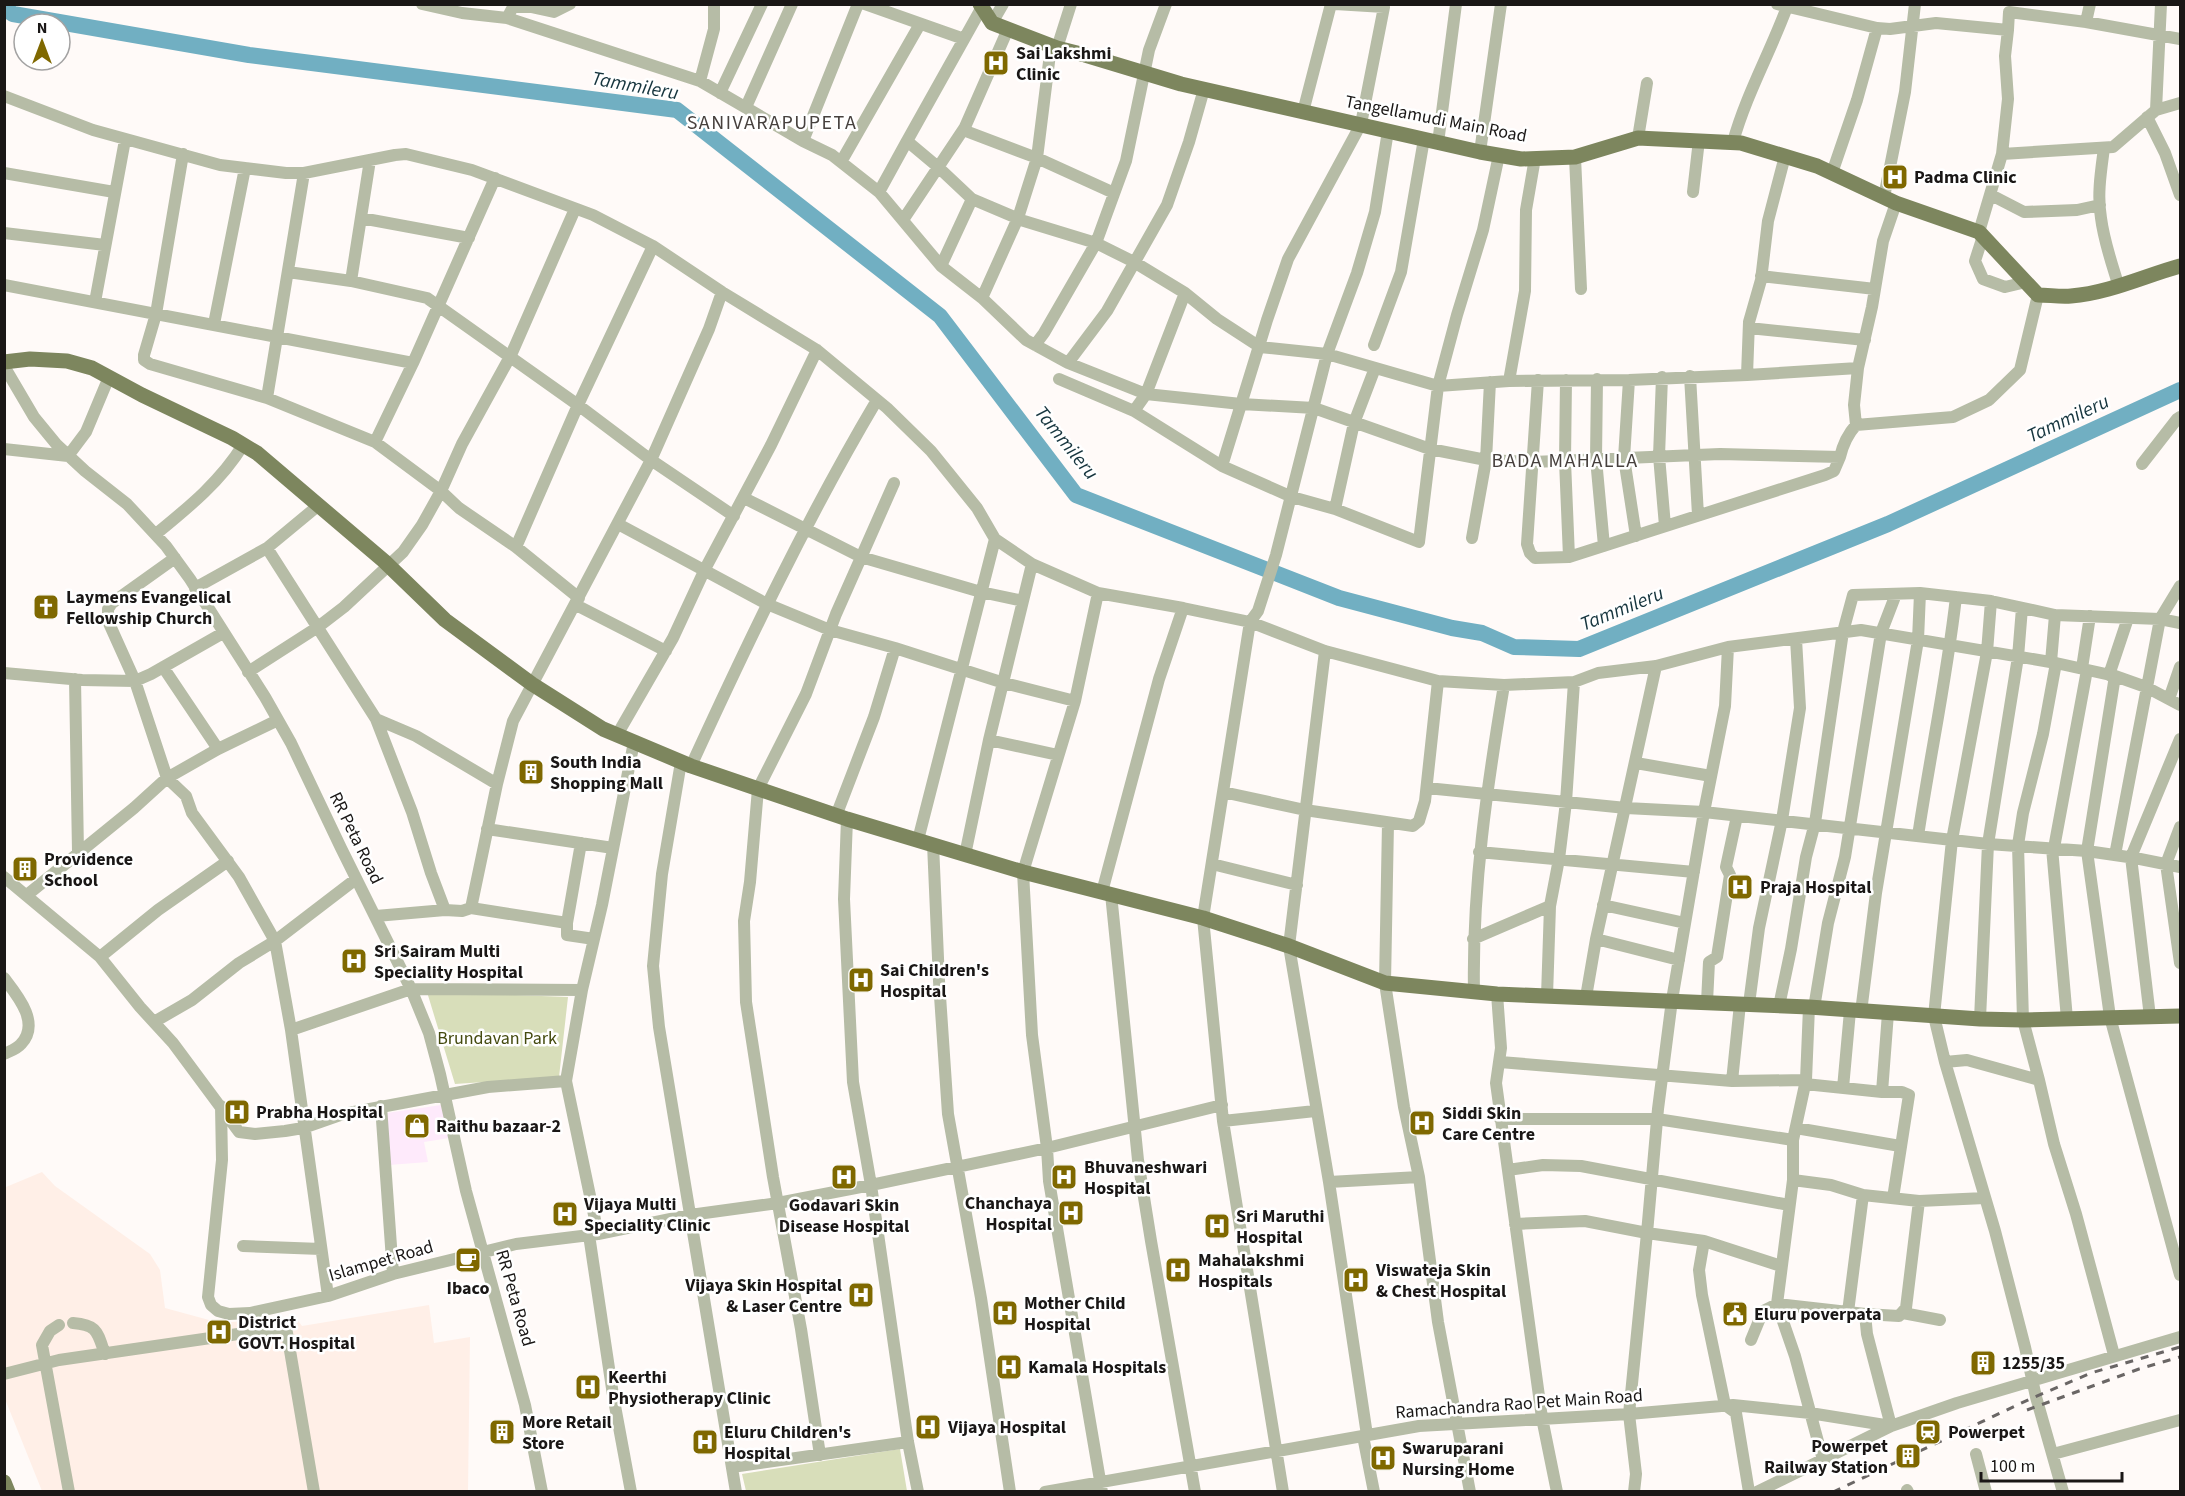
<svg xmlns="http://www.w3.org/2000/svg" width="2185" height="1496" font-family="'Source Sans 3',sans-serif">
	<rect width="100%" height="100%" fill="#fffaf8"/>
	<path fill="#feeafb" d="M 441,1105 L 449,1138 L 424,1142 L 428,1162 L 389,1165 L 387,1113 Z"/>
	<path fill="#ffefe7" d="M 42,1172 L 55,1186 L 150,1254 L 160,1270 L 165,1308 L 220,1323 L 295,1317 L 302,1326 L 429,1305 L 434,1343 L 470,1337 L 468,1491 L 42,1491 L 5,1399 L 5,1195 L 6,1187 Z"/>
	<path fill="#d8deba" d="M 427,992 L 568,997 L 559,1077 L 455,1084 Z
		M 900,1449 L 907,1491 L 746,1491 L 742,1474 Z"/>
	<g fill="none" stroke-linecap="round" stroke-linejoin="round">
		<path stroke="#71afc2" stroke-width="16" d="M 4,8 L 13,14 L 249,55 L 677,110 L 940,316 L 1076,495 L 1339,598 L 1452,628 L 1482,633 L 1514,647 L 1579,649 L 1888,524 L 2180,390"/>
		<path stroke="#b6bca6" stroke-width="12" d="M 422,4 L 462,13 L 507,18
			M 570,4 L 554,12 L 531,7 L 513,7 L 507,18 L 700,81 L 803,141 L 832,155 L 879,192 L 941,266 L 982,298 L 1026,340 L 1068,363
			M 865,4 L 964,39
			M 1777,4 L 1877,28 L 1890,29 L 1936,23 L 2008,30 L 2009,12 L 2086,22 L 2180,39
			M 982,7 L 907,141 L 938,167 L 972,199 L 1024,221 L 1096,243 L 1134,262 L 1185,293 L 1217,319 L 1260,347 L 1327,354 L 1438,386 L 1509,381 L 1629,380 L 1747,375
			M 2086,22 L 2090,4
			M 992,23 L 1003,4
			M 1057,48 L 1071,4
			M 700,81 L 714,29 L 714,4
			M 1204,89 L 1189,142 L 1167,205 L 1107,311 L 1068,363 L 1146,394 L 1241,404 L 1314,408 L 1430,449 L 1486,460 L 1533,462 L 1720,454 L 1840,457 C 1843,444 1847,435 1856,425 L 1953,417 L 1989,400 L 2020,370 L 2038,295
			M 720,93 L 762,4
			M 4,96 L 93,130 L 220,165 L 286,173 L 304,173 L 395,155 L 406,154 L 472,170 L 593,215 L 653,246
			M 746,107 L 792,4
			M 2156,110 L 2161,4
			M 1303,112 L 1331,4
			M 2147,117 L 2165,153 L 2180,195
			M 963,130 L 1037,158 L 1114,193
			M 1638,138 L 1647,83
			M 803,141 L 858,4
			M 1733,142 C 1746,95 1770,53 1787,7
			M 1438,143 L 1456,4
			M 2104,148 C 2101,171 2097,195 2101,218 C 2104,242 2112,264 2119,287
			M 1480,152 L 1501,4
			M 183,154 L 156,314 L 144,355 L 144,360 L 150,364 L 267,398 L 375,442
			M 2002,154 L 2008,99 L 2005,56 L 2008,30
			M 1785,156 L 1768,221 L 1761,280 L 1749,322 L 1747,375 L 1858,368
			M 1575,157 L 1581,289
			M 841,162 L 920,24
			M 4,173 L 114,192
			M 1832,173 L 1857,100 L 1877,28
			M 495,178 L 413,363 L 375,442 L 441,491 L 459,508 L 516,547
			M 879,192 L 907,141
			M 1693,192 L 1699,140
			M 1991,195 L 2024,212 L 2077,210 L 2100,205
			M 1884,197 L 1905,92 L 1915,4
			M 361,218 L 469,238
			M 903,220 L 965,127 L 1008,29
			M 1979,232 L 2002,154 L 2113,147 L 2156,110 L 2180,103
			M 4,233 L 105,245
			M 1983,236 L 1975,261 L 1983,279 L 2005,287 L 2026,282
			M 941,266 L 972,199
			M 288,272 L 351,281 L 427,298 L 578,405 L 653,246 L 722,292 L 817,350
			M 1761,276 L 1875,289
			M 351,281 L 370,160
			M 4,285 L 413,363
			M 982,298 L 1018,218 L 1037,158 L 1051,46
			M 95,302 L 125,140
			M 214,324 L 245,168
			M 1749,328 L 1865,340
			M 1035,345 L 1044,333 L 1096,243 L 1126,161 L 1149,50 L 1166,4
			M 1374,345 L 1401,272 L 1424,139
			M 4,366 L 34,417 L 57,445 L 85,471 L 127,504 L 166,546 L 190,579 L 265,697 L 291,743 L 341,848 L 411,989 L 429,1033 L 440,1074 L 466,1191 L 525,1405 L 542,1492
			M 1690,376 L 1698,515
			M 1662,377 L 1659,456 L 1665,526
			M 1059,379 L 1134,411 L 1222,466 L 1292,497 L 1335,509 L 1419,542 L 1438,386 L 1457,315 L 1483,230 L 1499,155
			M 1597,379 L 1596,459 L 1604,546
			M 1538,380 L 1527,544 L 1530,553 L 1535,558 L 1569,557
			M 1566,380 L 1565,461 L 1569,557 L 1825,475 L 1834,471 L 1840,457
			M 1629,380 L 1624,458 L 1636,536
			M 1509,381 L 1525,291 L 1526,210 L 1535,158
			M 267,398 L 304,173
			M 1134,411 L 1146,394 L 1185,293
			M 1856,425 L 1854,405 L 1858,368 L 1872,307 L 1883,241 L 1896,203
			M 4,449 L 68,456 L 86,432 L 109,377
			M 2142,464 L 2177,419 L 2180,417
			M 1222,466 L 1267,320 L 1288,259 L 1361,124 L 1384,7 L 1335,4
			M 744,498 L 861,557 L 981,592 L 1023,601
			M 1335,509 L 1354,423 L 1375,368
			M 618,524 L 767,604 L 830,630 L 895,648 L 1004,683 L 1075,701
			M 156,534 C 189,507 221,481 243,445
			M 1472,538 L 1486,460 L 1490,382
			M 267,548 L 319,505
			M 175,558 L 112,603 L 108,609 L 108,621 L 135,681 L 167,778 L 186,796 L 192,813 L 239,877 L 275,941 L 291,1030 L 328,1296
			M 195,588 L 267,548 L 376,719 L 412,812 L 431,873 L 445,910
			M 1098,593 L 1075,701 L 1023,872 L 1032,1035 L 1047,1148 L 1049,1181 L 1102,1492
			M 579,598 L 516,547 L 578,405 L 651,460 L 734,516
			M 1991,601 L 1987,652 L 1952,840 L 1934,1016 L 1945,1062 L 1995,1231 L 2025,1347 L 2036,1397 L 2063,1492
			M 576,605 L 666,651
			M 1728,647 L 1725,706 L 1704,812 L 1672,1000 L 1658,1109 L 1647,1233 L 1704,1241 L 1699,1270 L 1702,1295 L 1725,1405 L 1736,1413 L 1749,1492
			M 1325,651 L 1289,946 L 1329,1182 L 1367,1435
			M 2051,662 L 2055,615
			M 163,667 L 218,749
			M 2082,668 L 2090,616
			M 248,672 L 318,627 L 344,607 L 403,552 L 422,525 L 441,491 L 462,444 L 511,355 L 575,209
			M 4,673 L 82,680 L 135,681 L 151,674 L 223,633
			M 2109,675 L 2128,618
			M 2115,676 L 2087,851 L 2110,1017 L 2180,1275
			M 75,679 L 78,852
			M 2169,699 L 2180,667
			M 376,719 L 416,736 L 497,784
			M 617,735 L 673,638 L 705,569 L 771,445 L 817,350 L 887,408 L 931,451 L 977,508 L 995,539 L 1032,564 L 1098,593 L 1183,608
			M 989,740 L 1058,755
			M 681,762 L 662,874 L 653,966 L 659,1027 L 736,1492
			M 1636,763 L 1711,776
			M 691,766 C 748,642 807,518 877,400
			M 1427,788 L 1626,808 L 1704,812 L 1988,844 L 2087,851 L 2135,858 L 2180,867
			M 1223,792 L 1305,810 L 1413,826 L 1419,821 L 1425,801 L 1438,681
			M 836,816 L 874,717 L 895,648
			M 847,819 L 844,899 L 853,1082 L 871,1185 L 908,1442 L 918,1492
			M 1388,823 L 1385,983 L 1404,1107 L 1419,1177 L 1438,1322 L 1470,1492
			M 2180,827 L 2166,864 L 2180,963
			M 487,829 L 613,848
			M 1918,836 C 1930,756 1947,677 1956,597
			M 918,840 L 995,539
			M 933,844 L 939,981 L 948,1114 L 981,1298 L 1010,1492
			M 2052,848 L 2067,1019
			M 2054,848 L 2087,670
			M 1479,852 L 1694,872
			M 965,855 L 989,740 L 1032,564
			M 2115,855 L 2160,619 L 2180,586
			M 1212,864 L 1297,885
			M 4,877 L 100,957 L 140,1007 L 173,1043 L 239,1132 L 255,1134 L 285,1131 L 303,1128 L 343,1114 L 445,1095 L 488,1087 L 566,1081
			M 1102,892 L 1159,679 L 1183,608 L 1250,622 L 1258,611 L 1276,555 L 1327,354 L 1357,273 L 1375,212 L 1388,131
			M 1111,894 L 1138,1160 L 1151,1241 L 1195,1492
			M 27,895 L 134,808 L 167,778 L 218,749 L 278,720
			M 1603,905 L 1685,923
			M 471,908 L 567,923 L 567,935 L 594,939
			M 376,916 L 445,910 L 462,911 L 471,908 L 497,784 L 513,721 L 651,460 L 709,329 L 722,292
			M 567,923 L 581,843
			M 1473,939 L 1550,906
			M 1596,939 L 1679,960
			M 100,957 L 158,910 L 228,861
			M 4,978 C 17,995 41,1023 21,1044 C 17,1049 10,1051 4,1054
			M 1474,992 C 1472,888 1487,787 1504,685
			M 1497,994 L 1501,1048 L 1496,1083 L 1542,1418 L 1557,1492
			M 1547,996 L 1550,906 L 1559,859 L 1566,802 L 1574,682 L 1598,673 L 1656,666 L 1728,647 L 1861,630 L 2056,663 L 2115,676 L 2146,687 L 2180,705
			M 1586,997 L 1596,939 L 1656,666
			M 1707,1002 L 1709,962 L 1717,957 L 1730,875 L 1726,867 L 1737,816
			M 1740,1004 L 1732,1081 L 1806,1080
			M 1749,1004 L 1759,928 L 1782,820 L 1800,708 L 1796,639
			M 1779,1006 L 1791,949 L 1806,857 L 1815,823 L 1843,632 L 1853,595 L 1920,593 L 1991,601 L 2055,615 L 2160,619 L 2180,623
			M 1809,1007 L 1806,1080 L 1793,1140 L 1793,1180 L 1831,1185 L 1863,1195 L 1848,1312 L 1865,1314 L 1867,1334 L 1891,1426
			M 1814,1008 L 1828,923 L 1845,857 L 1881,633 L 1896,594
			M 1861,1012 L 1876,893 L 1918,640 L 1920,593
			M 2150,1017 L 2131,857 L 2180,739
			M 1980,1019 L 1988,844 L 2018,657 L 2022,608
			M 154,1022 L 192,1000 L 239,963 L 275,941 L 356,879
			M 291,1030 L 411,989 L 582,990
			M 1500,1062 L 1732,1081
			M 1945,1062 L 1967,1060 L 2039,1080 L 2054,1144 L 2076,1214 L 2114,1355
			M 2039,1080 L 2023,1020 L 2018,845 L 2023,813 L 2043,734 L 2056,663
			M 1805,1084 L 1882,1092 L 1902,1092 L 1909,1095 L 1893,1198
			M 1843,1088 L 1850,1011
			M 1882,1092 L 1888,1013
			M 221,1106 L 222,1160 L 208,1297 L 211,1305 L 218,1311 L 229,1314 L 250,1313 L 328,1296 L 393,1274 L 516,1244 L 598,1234 L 690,1215 L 778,1203 L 871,1185 L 1047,1148 L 1222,1105
			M 381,1106 L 393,1274
			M 1500,1119 L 1657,1119 L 1793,1140
			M 1223,1121 L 1315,1111
			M 1796,1128 L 1900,1146
			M 1508,1170 L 1543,1165 L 1581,1166 L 1789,1205
			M 1793,1180 L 1777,1304 L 1795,1356 L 1823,1460
			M 1329,1182 L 1419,1177
			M 1863,1195 L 1919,1201 L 1906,1308 L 1899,1316 L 1865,1314
			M 1919,1201 L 1985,1198
			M 1515,1224 L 1585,1221 L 1647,1233 L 1629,1414 L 1636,1474 L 1634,1492
			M 598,1234 L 566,1081 L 582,990 L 602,905 L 634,742
			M 589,1235 L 613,1395 L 631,1492
			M 1704,1241 L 1781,1266
			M 243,1246 L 321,1249
			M 1777,1304 L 1848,1312
			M 1903,1313 L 1940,1320
			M 73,1323 C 98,1325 97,1332 105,1354
			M 59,1325 L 50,1331 L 42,1345 L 69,1492
			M 1751,1340 L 1763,1311 L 1777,1304
			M 4,1374 L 59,1360 L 286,1327 L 314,1492
			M 1363,1436 L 1374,1492
			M 1976,1454 L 1986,1492
			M 2053,1454 L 2180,1420
			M 820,1455 L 801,1329 L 773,1177 L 746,1002 L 744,921 L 750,882 L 758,789 L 806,694 L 836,614 L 894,483
			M 732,1467 L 908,1442
			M 1907,1490 L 1908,1492
			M 1045,1492 L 1419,1426 L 1629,1414 L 1733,1405 L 1810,1413 L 1891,1426
			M 1283,1492 L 1223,1121 L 1203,918 L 1250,622 L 1325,651 L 1438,681 L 1504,685 L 1574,682
			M 1757,1492 L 1891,1426 L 1957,1403 L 2180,1337"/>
		<path stroke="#7d865e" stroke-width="15" d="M 980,4 L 992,23 L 1057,48 L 1085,55 L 1181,84 L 1480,152 L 1521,159 L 1575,157 L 1638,138 L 1741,143 L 1817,166 L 1896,203 L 1979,232 L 2038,295 C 2049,295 2060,297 2071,296 C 2109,293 2144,276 2180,266
			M 4,362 L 30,359 L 67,361 L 92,368 L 142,395 L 232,438 L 257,453 L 384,561 L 445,620 L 532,684 L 603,729 L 691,766 L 847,819 L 1023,872 L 1203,918 L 1289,946 L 1385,983 L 1497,994 L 1809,1007 L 1980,1019 L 2023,1020 L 2180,1016
			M 4,1482 L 8,1492"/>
		<path stroke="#6a6665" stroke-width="3" stroke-dasharray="8 8" stroke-linecap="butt" d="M 2027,1410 L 2139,1369 L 2180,1357
			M 1833,1492 L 2030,1399 L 2091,1373 L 2180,1347"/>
	</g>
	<defs>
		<g id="hospital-square" transform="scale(1.35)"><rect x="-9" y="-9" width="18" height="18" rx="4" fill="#7f6800" stroke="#fff"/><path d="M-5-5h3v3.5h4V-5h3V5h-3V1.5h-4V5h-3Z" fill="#fff"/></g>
		<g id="church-square" transform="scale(1.35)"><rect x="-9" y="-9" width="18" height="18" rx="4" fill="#7f6800" stroke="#fff"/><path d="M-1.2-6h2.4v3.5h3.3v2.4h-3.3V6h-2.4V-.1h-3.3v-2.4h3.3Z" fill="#fff"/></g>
		<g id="building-square" transform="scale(1.35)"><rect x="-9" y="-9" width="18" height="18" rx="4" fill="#7f6800" stroke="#fff"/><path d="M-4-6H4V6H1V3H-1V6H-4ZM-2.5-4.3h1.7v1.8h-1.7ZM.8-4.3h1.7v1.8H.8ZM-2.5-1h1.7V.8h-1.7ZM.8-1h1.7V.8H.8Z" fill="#fff"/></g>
		<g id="shop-square" transform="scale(1.35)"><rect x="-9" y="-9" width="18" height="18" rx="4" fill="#7f6800" stroke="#fff"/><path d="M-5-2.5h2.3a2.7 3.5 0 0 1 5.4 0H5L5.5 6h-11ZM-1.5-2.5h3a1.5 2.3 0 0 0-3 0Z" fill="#fff"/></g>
		<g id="cafe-square" transform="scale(1.35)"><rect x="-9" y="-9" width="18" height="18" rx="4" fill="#7f6800" stroke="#fff"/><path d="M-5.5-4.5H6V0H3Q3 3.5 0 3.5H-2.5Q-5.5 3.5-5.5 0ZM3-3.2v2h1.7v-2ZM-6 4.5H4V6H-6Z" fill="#fff"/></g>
		<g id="civic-square" transform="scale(1.35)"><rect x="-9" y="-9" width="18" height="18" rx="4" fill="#7f6800" stroke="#fff"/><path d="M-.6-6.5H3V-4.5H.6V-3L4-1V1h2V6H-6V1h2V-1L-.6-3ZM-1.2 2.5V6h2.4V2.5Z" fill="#fff"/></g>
		<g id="station-square" transform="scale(1.35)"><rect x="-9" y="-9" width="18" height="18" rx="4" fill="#7f6800" stroke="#fff"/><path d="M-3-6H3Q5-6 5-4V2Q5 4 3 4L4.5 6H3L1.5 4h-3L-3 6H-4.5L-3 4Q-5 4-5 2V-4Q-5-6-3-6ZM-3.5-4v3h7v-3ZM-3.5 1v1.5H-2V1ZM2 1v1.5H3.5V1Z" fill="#fff"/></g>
	</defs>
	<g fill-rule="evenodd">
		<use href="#hospital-square" x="996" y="63"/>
		<use href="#hospital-square" x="1895" y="177"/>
		<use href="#church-square" x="46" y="607"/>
		<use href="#building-square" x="531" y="772"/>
		<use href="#building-square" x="25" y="869"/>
		<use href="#hospital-square" x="1740" y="887"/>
		<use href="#hospital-square" x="354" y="961"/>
		<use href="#hospital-square" x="861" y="980"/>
		<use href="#hospital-square" x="237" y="1112"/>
		<use href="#hospital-square" x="1422" y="1123"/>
		<use href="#shop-square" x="417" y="1126"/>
		<use href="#hospital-square" x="844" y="1177"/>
		<use href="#hospital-square" x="1064" y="1177"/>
		<use href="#hospital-square" x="1071" y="1213"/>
		<use href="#hospital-square" x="565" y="1214"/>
		<use href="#hospital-square" x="1217" y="1226"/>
		<use href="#cafe-square" x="468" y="1260"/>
		<use href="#hospital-square" x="1178" y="1270"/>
		<use href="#hospital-square" x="1356" y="1280"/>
		<use href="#hospital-square" x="861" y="1295"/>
		<use href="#hospital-square" x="1005" y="1313"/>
		<use href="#civic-square" x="1735" y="1314"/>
		<use href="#hospital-square" x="219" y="1332"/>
		<use href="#building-square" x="1983" y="1363"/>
		<use href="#hospital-square" x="1009" y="1367"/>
		<use href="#hospital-square" x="588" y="1387"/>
		<use href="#hospital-square" x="928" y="1427"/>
		<use href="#building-square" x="502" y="1432"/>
		<use href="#station-square" x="1928" y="1432"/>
		<use href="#hospital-square" x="705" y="1442"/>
		<use href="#building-square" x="1908" y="1456"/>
		<use href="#hospital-square" x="1383" y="1458"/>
	</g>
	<g text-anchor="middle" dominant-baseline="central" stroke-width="5" stroke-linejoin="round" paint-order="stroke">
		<g font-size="18" font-weight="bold" fill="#1a1716" stroke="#fff" text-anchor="start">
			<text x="1016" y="53">Sai Lakshmi<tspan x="1016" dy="21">Clinic</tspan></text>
			<text x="1914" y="177">Padma Clinic</text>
			<text x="66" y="597">Laymens Evangelical<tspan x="66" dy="21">Fellowship Church</tspan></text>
			<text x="550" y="762">South India<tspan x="550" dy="21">Shopping Mall</tspan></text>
			<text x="44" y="859">Providence<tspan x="44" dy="21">School</tspan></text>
			<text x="1760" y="887">Praja Hospital</text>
			<text x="374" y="951">Sri Sairam Multi<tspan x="374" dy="21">Speciality Hospital</tspan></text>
			<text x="880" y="970">Sai Children's<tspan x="880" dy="21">Hospital</tspan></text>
			<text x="256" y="1112">Prabha Hospital</text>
			<text x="1442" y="1113">Siddi Skin<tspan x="1442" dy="21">Care Centre</tspan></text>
			<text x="436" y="1126">Raithu bazaar-2</text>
			<text x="1084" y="1167">Bhuvaneshwari<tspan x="1084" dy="21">Hospital</tspan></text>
			<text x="1052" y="1203" text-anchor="end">Chanchaya<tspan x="1052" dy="21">Hospital</tspan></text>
			<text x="584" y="1204">Vijaya Multi<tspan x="584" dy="21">Speciality Clinic</tspan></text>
			<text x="844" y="1205" text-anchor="middle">Godavari Skin<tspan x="844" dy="21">Disease Hospital</tspan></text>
			<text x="1236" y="1216">Sri Maruthi<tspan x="1236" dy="21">Hospital</tspan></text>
			<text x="1198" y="1260">Mahalakshmi<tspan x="1198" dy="21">Hospitals</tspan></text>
			<text x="1376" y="1270">Viswateja Skin<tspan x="1376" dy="21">&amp; Chest Hospital</tspan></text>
			<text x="842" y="1285" text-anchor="end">Vijaya Skin Hospital<tspan x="842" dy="21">&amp; Laser Centre</tspan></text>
			<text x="468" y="1288" text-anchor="middle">Ibaco</text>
			<text x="1024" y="1303">Mother Child<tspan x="1024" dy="21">Hospital</tspan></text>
			<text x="1754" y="1314">Eluru poverpata</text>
			<text x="238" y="1322">District<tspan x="238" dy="21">GOVT. Hospital</tspan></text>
			<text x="2002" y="1363">1255/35</text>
			<text x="1028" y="1367">Kamala Hospitals</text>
			<text x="608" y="1377">Keerthi<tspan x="608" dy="21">Physiotherapy Clinic</tspan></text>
			<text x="522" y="1422">More Retail<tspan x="522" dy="21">Store</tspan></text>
			<text x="948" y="1427">Vijaya Hospital</text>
			<text x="724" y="1432">Eluru Children's<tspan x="724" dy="21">Hospital</tspan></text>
			<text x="1948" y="1432">Powerpet</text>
			<text x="1888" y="1446" text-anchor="end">Powerpet<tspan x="1888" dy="21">Railway Station</tspan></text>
			<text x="1402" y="1448">Swaruparani<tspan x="1402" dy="21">Nursing Home</tspan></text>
		</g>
		<g font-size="18" fill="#1a1716" stroke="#fff">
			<text transform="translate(1436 119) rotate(11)">Tangellamudi Main Road</text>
			<text transform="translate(356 838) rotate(64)">RR Peta Road</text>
			<text transform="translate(381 1261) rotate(-16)">Islampet Road</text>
			<text transform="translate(515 1298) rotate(74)">RR Peta Road</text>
			<text transform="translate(1519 1404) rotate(-4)">Ramachandra Rao Pet Main Road</text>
		</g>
		<g font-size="18" fill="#444a0f" stroke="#fff">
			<text x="497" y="1038">Brundavan Park</text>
		</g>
		<g font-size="20" font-style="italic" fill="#16353e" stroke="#fff">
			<text transform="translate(635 86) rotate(10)">Tammileru</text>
			<text transform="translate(2068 419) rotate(-25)">Tammileru</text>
			<text transform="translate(1066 443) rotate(51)">Tammileru</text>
			<text transform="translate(1622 609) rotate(-22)">Tammileru</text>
		</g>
		<g font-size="20" letter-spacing="1.5" fill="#47413e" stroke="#fff">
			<text x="772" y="123">SANIVARAPUPETA</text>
			<text x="1565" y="461">BADA MAHALLA</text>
		</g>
	</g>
	<rect width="2185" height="1496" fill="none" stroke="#1a1716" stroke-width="12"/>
	<g transform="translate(42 42)"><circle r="28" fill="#ffffff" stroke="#a3a2a2" stroke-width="1.5"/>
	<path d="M0-4.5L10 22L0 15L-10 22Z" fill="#7f6800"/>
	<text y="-9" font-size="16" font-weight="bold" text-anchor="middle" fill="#1a1716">N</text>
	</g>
	<path d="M1981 1472v9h141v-9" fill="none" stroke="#1a1716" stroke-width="3"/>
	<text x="1990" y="1472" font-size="18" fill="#1a1716" stroke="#ffffff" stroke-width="4.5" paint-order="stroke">100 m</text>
</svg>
